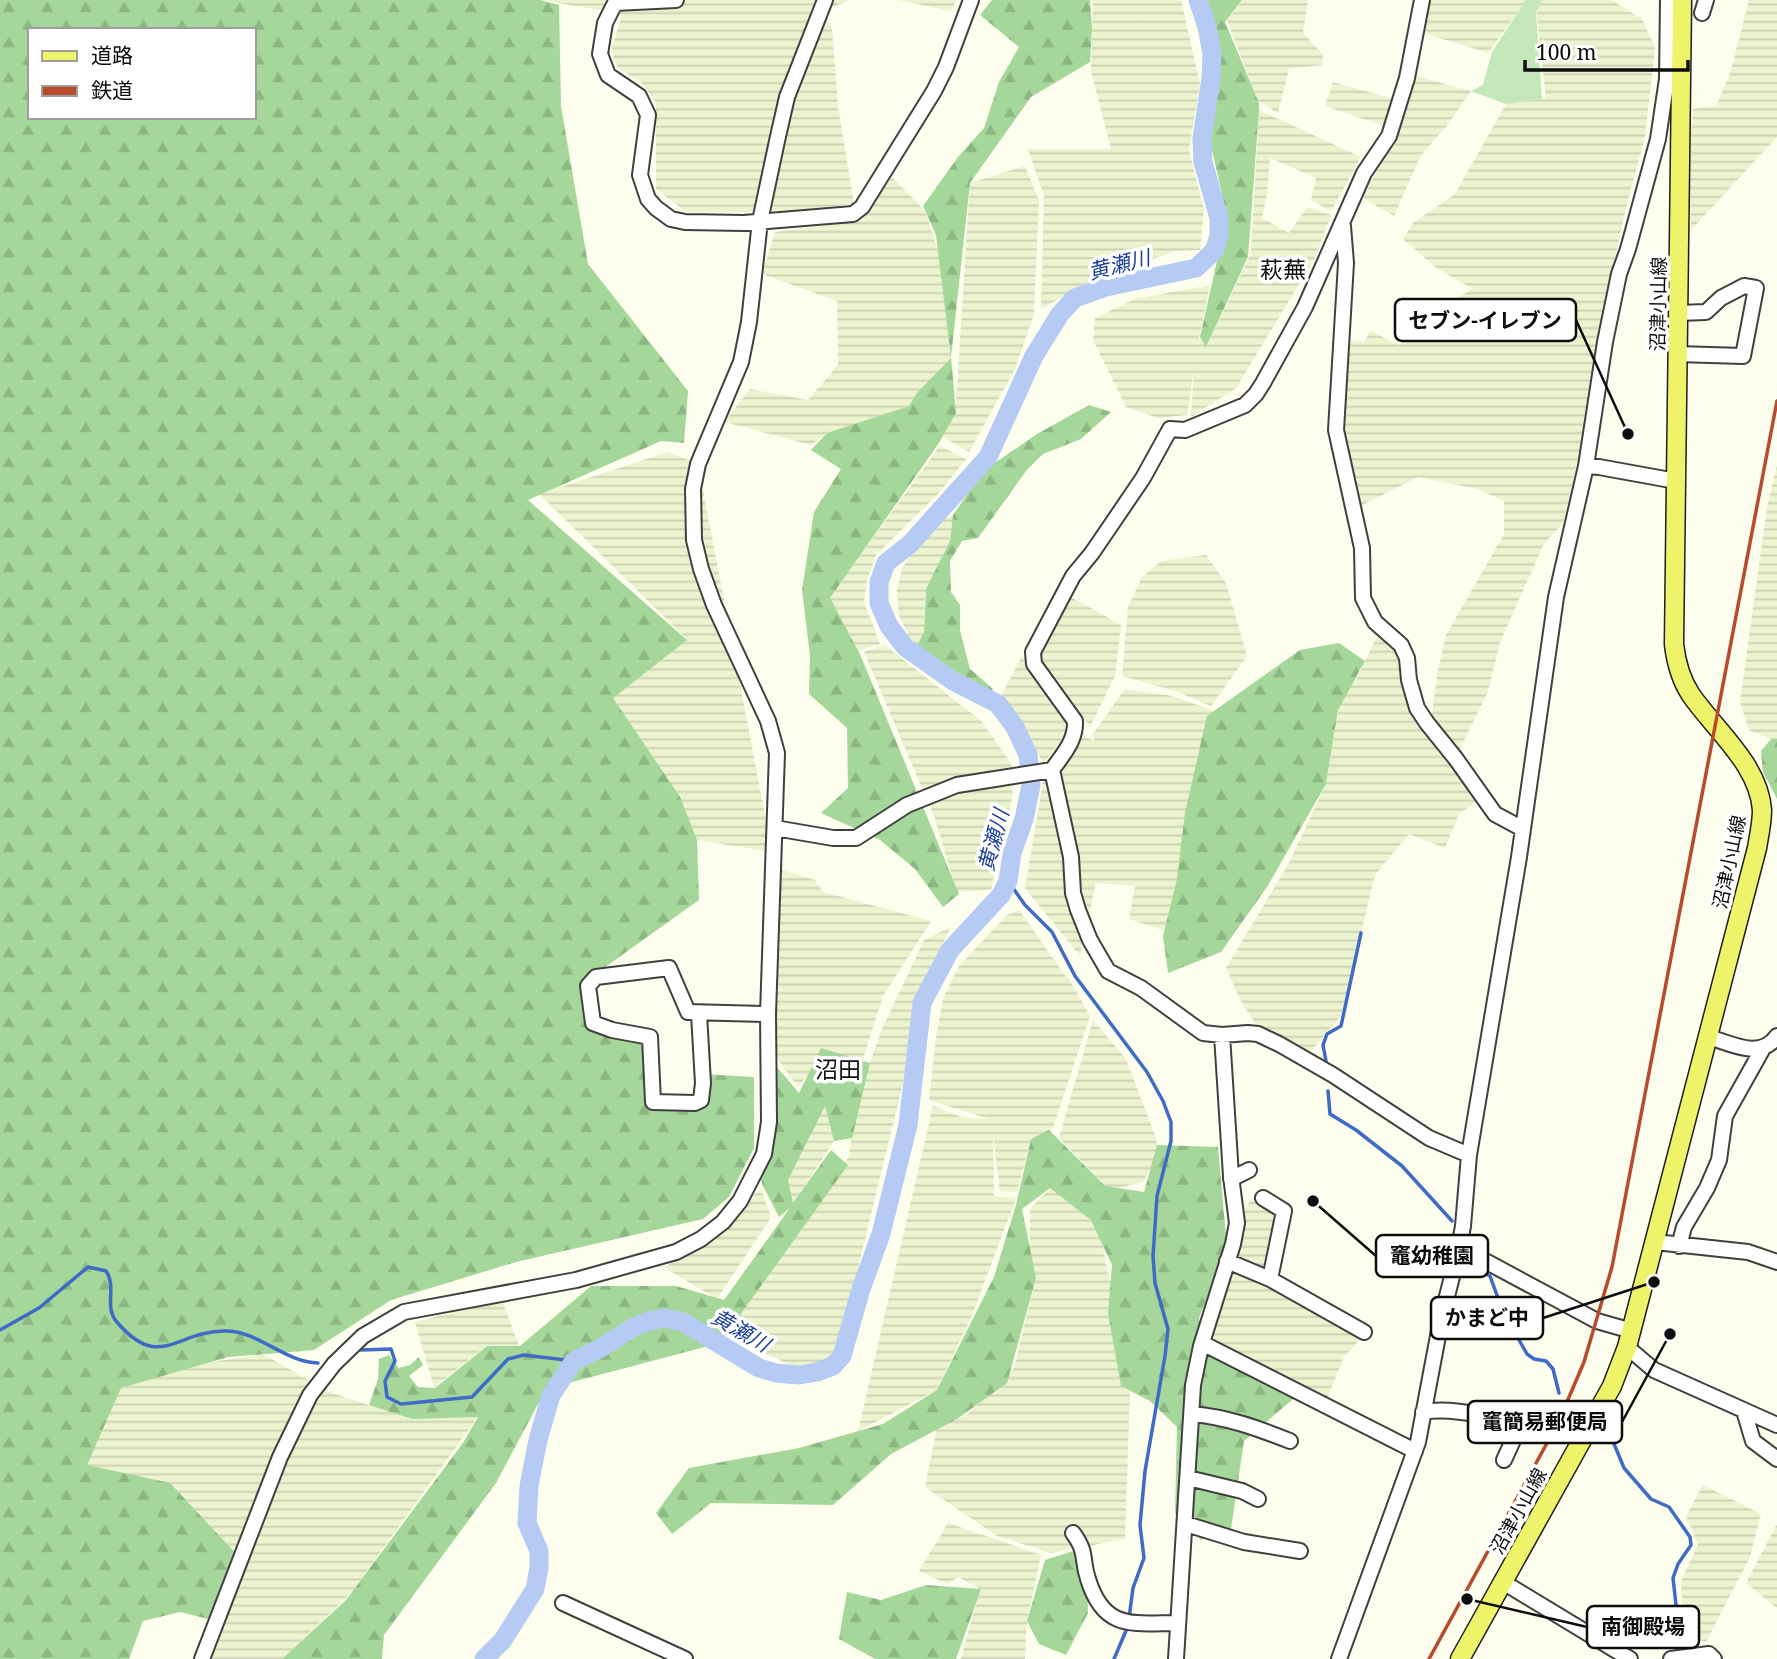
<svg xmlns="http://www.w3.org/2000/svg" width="1777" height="1659" font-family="'Noto Serif','Noto Sans JP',serif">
	<defs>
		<pattern id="farmland-rules" width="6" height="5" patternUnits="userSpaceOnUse" patternTransform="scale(1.75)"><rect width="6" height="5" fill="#ecf3cf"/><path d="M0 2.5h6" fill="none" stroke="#c9cfb1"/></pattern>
		<pattern id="forest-firs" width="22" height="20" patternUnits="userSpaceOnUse" patternTransform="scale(1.75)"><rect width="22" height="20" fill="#a4d799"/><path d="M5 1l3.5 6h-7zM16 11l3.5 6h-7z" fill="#8cb783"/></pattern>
	</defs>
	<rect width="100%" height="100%" fill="#fdfeee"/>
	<path fill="url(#farmland-rules)" d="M 540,0 L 849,0 L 819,14 L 832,28 L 838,106 L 854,204 L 778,212 L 686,212 L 656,189 L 656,103 L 641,82 L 619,69 L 611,52 L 622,14 Z
		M 898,0 L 956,0 L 951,11 Z
		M 1093,0 L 1181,0 L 1200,84 L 1189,150 L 1204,210 L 1200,250 L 1176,251 L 1097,278 L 1041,309 L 1044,196 L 1028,149 L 1111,149 L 1091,71 Z
		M 1243,0 L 1308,0 L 1303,32 L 1323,55 L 1322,65 L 1289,69 L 1278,113 L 1258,101 L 1227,20 Z
		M 1431,0 L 1527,0 L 1488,53 L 1423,33 Z
		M 1535,0 L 1612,0 L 1642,19 L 1655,48 L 1645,137 L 1628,200 L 1600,325 L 1579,454 L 1563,523 L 1544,544 L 1500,642 L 1488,692 L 1458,753 L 1431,720 L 1438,670 L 1446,635 L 1504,534 L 1504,501 L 1478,489 L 1418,477 L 1363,505 L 1362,548 L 1342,444 L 1348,341 L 1364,342 L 1371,331 L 1399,345 L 1424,317 L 1473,289 L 1435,267 L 1403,239 L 1413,223 L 1455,194 L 1506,104 L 1546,98 Z
		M 1749,0 L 1777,0 L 1777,137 L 1691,230 L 1689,157 L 1693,109 L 1716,106 L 1730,74 Z
		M 1412,75 L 1471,91 L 1446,127 L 1421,155 L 1394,216 L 1363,198 L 1388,149 Z
		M 1333,82 L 1394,99 L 1384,126 L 1325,106 Z
		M 1259,110 L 1361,157 L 1331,211 L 1311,200 L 1316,178 L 1270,158 L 1267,195 L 1262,218 L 1289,233 L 1307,207 L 1331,215 L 1315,258 L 1236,388 L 1191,417 L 1194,370 L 1187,415 L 1158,418 L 1126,407 L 1093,340 L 1095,318 L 1135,299 L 1210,285 L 1199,338 L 1207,346 L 1251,253 Z
		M 1025,166 L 1039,201 L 1034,314 L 1015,369 L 969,452 L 943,437 L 956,404 L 970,183 Z
		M 892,177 L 925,211 L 943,266 L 951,358 L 909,406 L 827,433 L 811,445 L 724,422 L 750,389 L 808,400 L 838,365 L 837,301 L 762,274 L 775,232 L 862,221 Z
		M 940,446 L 966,459 L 938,494 L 876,555 L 867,580 L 864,602 L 880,644 L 859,651 L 829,598 Z
		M 668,452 L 698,464 L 772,852 L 697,840 L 613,697 L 687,639 L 539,494 Z
		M 1777,465 L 1777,739 L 1771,739 L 1749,730 L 1740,702 L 1767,507 Z
		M 953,515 L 950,541 L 925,595 L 924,632 L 917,652 L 899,616 L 897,591 L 902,568 L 931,525 Z
		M 1206,555 L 1226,583 L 1247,656 L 1211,706 L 1175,691 L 1122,676 L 1128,607 L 1142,577 L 1161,561 Z
		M 1067,595 L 1121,625 L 1115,676 L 1090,727 L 1044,669 L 1040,657 L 1043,643 Z
		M 1377,636 L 1395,646 L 1410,711 L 1477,801 L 1459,814 L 1445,848 L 1409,834 L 1375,875 L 1341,1016 L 1310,1052 L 1288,1042 L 1262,1035 L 1241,1001 L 1226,968 L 1289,863 L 1326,784 L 1342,689 L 1356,680 Z
		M 885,645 L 981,721 L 1011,763 L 1013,794 L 991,890 L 957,892 L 934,816 L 864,652 Z
		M 1022,656 L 1041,685 L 1066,716 L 1067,732 L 1044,763 L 1000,698 Z
		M 1125,689 L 1172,696 L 1214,711 L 1186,810 L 1179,871 L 1165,931 L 1129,919 L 1135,886 L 1096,883 L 1080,956 L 1025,888 L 1045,770 L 1076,731 L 1094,741 L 1093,734 Z
		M 777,869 L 815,880 L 823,892 L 931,921 L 883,996 L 862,1062 L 817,1063 L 798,1087 L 773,1053 Z
		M 1019,910 L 1067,978 L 1068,977 L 1090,1016 L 1053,1128 L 1031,1139 L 1017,1192 L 1000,1191 L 993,1134 L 994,1196 L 1016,1198 L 973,1313 L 937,1390 L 858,1431 L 933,1106 L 964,1118 L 989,1119 L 929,1100 L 936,1037 L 943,999 L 959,966 L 1007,915 Z
		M 951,927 L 916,997 L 903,1083 L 837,1354 L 803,1371 L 726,1335 L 848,1158 L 861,1088 L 882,1029 L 924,940 Z
		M 1093,1020 L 1126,1059 L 1155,1135 L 1159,1153 L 1143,1182 L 1109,1190 L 1059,1138 Z
		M 825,1105 L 834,1141 L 793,1204 L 787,1175 Z
		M 1050,1188 L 1074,1202 L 1100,1230 L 1108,1275 L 1132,1330 L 1125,1539 L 1051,1553 L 997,1536 L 925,1487 L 937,1427 L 967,1415 L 1014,1368 L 1036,1278 L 1030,1252 L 1030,1209 Z
		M 761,1189 L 771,1217 L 717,1299 L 665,1268 Z
		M 1251,1199 L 1283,1214 L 1268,1286 L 1328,1313 L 1361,1338 L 1344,1357 L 1326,1401 L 1208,1342 L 1236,1226 Z
		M 502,1300 L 519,1346 L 486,1346 L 434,1387 L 415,1322 Z
		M 263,1354 L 329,1392 L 412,1419 L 478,1416 L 352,1592 L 282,1659 L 212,1659 L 241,1559 L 86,1465 L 121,1388 L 206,1363 Z
		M 1703,1485 L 1761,1514 L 1750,1557 L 1706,1642 L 1683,1634 L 1681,1581 L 1698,1545 L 1686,1516 Z
		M 948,1523 L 1041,1555 L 1027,1621 L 1025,1659 L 961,1659 L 980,1589 L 958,1577 L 947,1584 L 919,1571 Z
		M 1777,1524 L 1777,1608 L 1746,1583 Z"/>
	<path fill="#c4e7b9" d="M 1526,0 L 1542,0 L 1536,12 L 1542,99 L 1506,104 L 1471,91 L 1483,85 L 1492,52 Z"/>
	<path fill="url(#forest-firs)" fill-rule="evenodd" d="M 0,0 L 540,0 L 559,5 L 561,106 L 588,264 L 688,391 L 684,443 L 661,441 L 528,500 L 687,640 L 613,698 L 680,797 L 697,840 L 699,900 L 587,980 L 593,1022 L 650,1037 L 653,1102 L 701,1100 L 702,1074 L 754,1077 L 754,1148 L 729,1197 L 703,1219 L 516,1262 L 391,1300 L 314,1350 L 228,1357 L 121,1388 L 87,1465 L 170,1483 L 241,1559 L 208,1619 L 180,1612 L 143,1621 L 129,1659 L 0,1659 ZM 30,30 L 254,30 L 254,117 L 30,117 Z
		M 992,0 L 1090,0 L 1092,29 L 1090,62 L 1031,97 L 970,183 L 951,357 L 956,413 L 939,443 L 830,598 L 860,654 L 959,894 L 943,907 L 915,869 L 880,840 L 821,813 L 848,788 L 847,728 L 809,694 L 810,656 L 802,590 L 814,512 L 841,469 L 811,450 L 827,433 L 909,406 L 917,393 L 951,358 L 936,235 L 923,206 L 958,157 L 984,128 L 999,82 L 1019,47 L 980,15 Z
		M 1197,0 L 1242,0 L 1225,22 L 1259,103 L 1259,110 L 1248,257 L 1206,347 L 1200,337 L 1227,216 L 1210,141 L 1211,68 Z
		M 1089,405 L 1111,412 L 1081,439 L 1043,454 L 1026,471 L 978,538 L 962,541 L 950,561 L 951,592 L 960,605 L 960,630 L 970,669 L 993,689 L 984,697 L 948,678 L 920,654 L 918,644 L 924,632 L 926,589 L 950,541 L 953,515 L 983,471 L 1037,434 Z
		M 1339,643 L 1365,661 L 1338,710 L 1326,784 L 1267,887 L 1221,952 L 1168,973 L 1163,936 L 1177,879 L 1185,813 L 1207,716 L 1300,650 Z
		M 1771,739 L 1777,739 L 1777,799 L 1763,772 L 1761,751 Z
		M 821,1048 L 870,1063 L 852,1138 L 834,1141 L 825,1106 L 788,1180 L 793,1203 L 831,1150 L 848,1165 L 720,1343 L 546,1389 L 496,1483 L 384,1635 L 382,1659 L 282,1659 L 346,1600 L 463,1443 L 478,1417 L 412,1419 L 369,1405 L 378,1379 L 379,1359 L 389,1355 L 399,1368 L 410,1365 L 419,1357 L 423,1365 L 409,1376 L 418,1387 L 435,1388 L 487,1346 L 520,1346 L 591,1286 L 676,1286 L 724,1300 L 790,1208 L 779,1217 L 762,1184 L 759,1165 L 770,1151 L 776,1066 L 799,1093 Z
		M 1049,1130 L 1105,1186 L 1144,1192 L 1157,1145 L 1218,1147 L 1227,1247 L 1199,1318 L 1201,1346 L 1299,1394 L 1244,1441 L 1231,1529 L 1201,1540 L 1175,1513 L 1177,1427 L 1150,1401 L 1121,1386 L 1108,1313 L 1112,1265 L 1091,1220 L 1050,1188 L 1022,1209 L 1036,1278 L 1007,1383 L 957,1419 L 891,1454 L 833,1505 L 711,1503 L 672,1534 L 656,1513 L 689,1468 L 799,1448 L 883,1424 L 937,1390 L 994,1277 L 1016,1205 L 1031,1139 Z
		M 1083,1548 L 1087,1579 L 1088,1613 L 1066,1655 L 1039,1644 L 1027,1621 L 1045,1560 Z
		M 926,1585 L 981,1589 L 956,1659 L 875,1659 L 839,1639 L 847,1592 L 881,1600 Z"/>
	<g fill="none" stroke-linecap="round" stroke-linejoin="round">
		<path stroke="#3f6bc7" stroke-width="3.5" d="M 1008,881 L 1025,905 L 1052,932 L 1075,976 L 1147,1072 L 1163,1101 L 1171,1122 L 1171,1141 L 1157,1196 L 1153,1256 L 1155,1283 L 1168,1329 L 1165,1356 L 1145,1471 L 1140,1525 L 1144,1558 L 1133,1588 L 1129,1618
			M 1326,1061 L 1323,1045 L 1327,1034 L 1341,1026 L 1361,933
			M 1328,1091 L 1330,1114 L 1356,1130 L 1402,1166 L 1452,1221
			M 1478,1269 L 1490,1276 L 1503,1312 L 1527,1354 L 1534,1359 L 1546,1361 L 1553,1369 L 1559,1393
			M 0,1330 L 39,1308 L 88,1267 L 106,1271 C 117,1287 104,1306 116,1321 C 159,1372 175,1332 223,1331 C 257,1329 283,1362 318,1363
			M 361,1350 L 391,1349 L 395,1361 L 385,1381 L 387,1397 L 401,1404 L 472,1397 L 508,1359 L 524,1355 L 574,1361
			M 1603,1429 L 1612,1439 L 1624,1468 L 1651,1499 L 1669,1507 L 1690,1537 L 1691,1545 L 1678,1564 L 1673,1578 L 1679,1632
			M 1114,1659 L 1128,1626"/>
		<path stroke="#b5cbf3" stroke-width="19" d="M 484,1659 L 503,1640 L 535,1589 L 539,1568 L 539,1551 L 527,1523 L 529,1486 L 538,1440 L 551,1395 L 574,1361 L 599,1349 L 634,1327 L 649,1321 L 665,1318 L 683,1322 L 759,1368 L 776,1373 L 799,1375 L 817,1372 L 833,1366 L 842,1356 L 861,1289 L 881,1234 L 908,1125 L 922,1003 L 950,950 L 1001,895 L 1008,881 L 1012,853 L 1024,819 L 1031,785 L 1028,755 L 1015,727 L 998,704 L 953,681 L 905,647 L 889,626 L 879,603 L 879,582 L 886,563 L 910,544 L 988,457 L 1034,356 L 1060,314 L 1075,298 L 1106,287 L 1196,268 L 1214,251 L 1219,236 L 1219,218 L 1203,162 L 1202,139 L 1211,78 L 1212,54 L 1207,27 L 1198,0"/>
		<g stroke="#404040" stroke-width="18">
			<path id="minor" d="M 676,0 L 615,3 L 605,23 L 600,54 L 608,75 L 639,96 L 648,115 L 640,175 L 648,199 L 656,208 L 671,219 L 685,222 L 744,223 L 853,214 L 862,207 L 934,91 L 946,67 L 971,0
				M 1702,13 L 1706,0
				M 1343,226 L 1346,263 L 1336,430 L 1362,548 L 1363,598 L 1375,622 L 1401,645 L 1407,658 L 1409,680 L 1417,708 L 1427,723 L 1456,759 L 1495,814 L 1521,828
				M 1677,354 L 1743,356 L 1756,288 L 1744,286 L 1721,298 L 1706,312 L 1678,313
				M 1586,466 L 1599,467 L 1676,481
				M 1052,770 L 1071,857 L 1073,893 L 1078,910 L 1090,940 L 1108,971 L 1141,988 L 1203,1033 L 1222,1035 L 1248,1033 L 1258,1034 L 1279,1044 L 1333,1075 L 1429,1138 L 1469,1155
				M 775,828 L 833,838 L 856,838 L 907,805 L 957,785 L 1052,770 C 1063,754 1076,741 1075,721 L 1034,664 L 1033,652 L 1073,576 L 1092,553 L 1143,478 L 1170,429 L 1185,430 L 1245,405 L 1256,394 L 1263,383 L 1305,307 L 1364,173 L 1389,136 L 1407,78 L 1422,0
				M 699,1014 L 703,1083 L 701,1100 L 695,1103 L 653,1102 L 650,1037 L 612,1030 L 593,1023 L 588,986 L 596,977 L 669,968 L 688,1012 L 768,1014
				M 1709,1037 C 1732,1044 1761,1060 1777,1036
				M 1231,1179 L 1249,1170
				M 1263,1198 L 1284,1211 L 1270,1279
				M 1655,1242 L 1748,1252 L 1777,1262
				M 1679,1246 L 1684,1227 L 1707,1188 L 1719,1160 L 1725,1116 L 1762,1050
				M 1458,1253 L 1487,1262 L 1597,1321 L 1632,1331
				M 1227,1261 L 1270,1279 L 1364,1332
				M 1202,1343 L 1415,1451
				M 1627,1347 L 1654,1370 L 1777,1425
				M 1744,1411 L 1753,1441 L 1777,1459
				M 1423,1412 C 1455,1406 1507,1420 1538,1432
				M 1192,1414 C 1227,1417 1257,1428 1290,1441
				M 1504,1460 L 1520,1425
				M 1188,1478 L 1242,1491 L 1258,1499
				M 1186,1524 L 1244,1542 L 1300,1551
				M 1073,1533 C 1088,1554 1081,1558 1088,1579 C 1104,1631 1133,1623 1177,1623
				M 1503,1582 L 1630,1659
				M 563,1603 L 685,1659
				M 202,1659 L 280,1457 L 310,1395 L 334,1364 L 363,1336 L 404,1312 L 576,1280 L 676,1252 L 701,1239 L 723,1222 L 740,1201 L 764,1154 L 769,1122 L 768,1014 L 777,753 L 768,721 L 714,605 L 701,569 L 694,540 L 693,489 L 698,464 L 741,362 L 749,322 L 760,221 L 777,141 L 787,97 L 825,0
				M 1176,1659 L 1193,1385 L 1201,1346 L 1233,1244 L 1237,1223 L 1231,1176 L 1222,1035
				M 1339,1659 L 1418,1442 L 1441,1320 L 1458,1253 L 1463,1226 L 1469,1155 L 1519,857 L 1556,597 L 1586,466 L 1605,342 L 1619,274 L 1628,249 L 1658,139 L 1667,79 L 1668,0
				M 1671,1659 L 1709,1654 L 1714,1659"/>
		</g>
		<g stroke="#1e1e1e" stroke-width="21">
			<path id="major" d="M 1460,1659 L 1612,1386 L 1627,1347 L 1757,848 C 1759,836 1762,823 1762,810 C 1759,765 1716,731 1691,695 C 1681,680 1676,662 1674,644 L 1682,0"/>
		</g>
		<use href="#minor" stroke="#fff" stroke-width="14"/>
		<use href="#major" stroke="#eff369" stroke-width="18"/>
		<path stroke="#b74b2b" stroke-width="3.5" d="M 1429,1659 L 1558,1423 L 1584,1362 L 1612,1267 L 1777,401"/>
	</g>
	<g text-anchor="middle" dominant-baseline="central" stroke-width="7" stroke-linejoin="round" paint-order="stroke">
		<g font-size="19" fill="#0d0d0d" stroke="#fff">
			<text transform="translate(1658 304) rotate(-89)">沼津小山線</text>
			<text transform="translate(1729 862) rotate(-78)">沼津小山線</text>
			<text transform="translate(1518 1511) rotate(-61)">沼津小山線</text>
		</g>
		<g font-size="21" font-style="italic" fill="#1c4099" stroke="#fff">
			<text transform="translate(1119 264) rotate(-14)">黄瀬川</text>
			<text transform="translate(993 840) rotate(-75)">黄瀬川</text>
			<text transform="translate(741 1330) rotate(30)">黄瀬川</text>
		</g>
		<g font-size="23" fill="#0d0d0d" stroke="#fff">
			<text x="1283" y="269">萩蕪</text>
			<text x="838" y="1069">沼田</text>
		</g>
	</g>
	<path fill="none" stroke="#0d0d0d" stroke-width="2.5" d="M1628 434L1576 320M1313 1201L1376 1256M1654 1282L1543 1318M1670 1334L1622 1422M1467 1599L1587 1627"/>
	<g fill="#0d0d0d" stroke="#fff" stroke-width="2.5">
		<circle cx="1628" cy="434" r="7"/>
		<circle cx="1313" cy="1201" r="7"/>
		<circle cx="1654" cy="1282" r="7"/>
		<circle cx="1670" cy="1334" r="7"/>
		<circle cx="1467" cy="1599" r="7"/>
	</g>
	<g fill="#fff" stroke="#0d0d0d" stroke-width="2.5">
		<rect x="1395" y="299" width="181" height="42" rx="7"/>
		<rect x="1376" y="1235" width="112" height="42" rx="7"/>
		<rect x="1431" y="1297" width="112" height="42" rx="7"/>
		<rect x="1468" y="1401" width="154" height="42" rx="7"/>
		<rect x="1587" y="1606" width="112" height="42" rx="7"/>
	</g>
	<g font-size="21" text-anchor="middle" font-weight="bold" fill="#0d0d0d">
		<text x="1485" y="328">セブン-イレブン</text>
		<text x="1432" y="1263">竈幼稚園</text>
		<text x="1487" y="1325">かまど中</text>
		<text x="1545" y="1429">竃簡易郵便局</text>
		<text x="1643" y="1634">南御殿場</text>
	</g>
	<rect x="28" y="28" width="228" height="91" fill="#ffffff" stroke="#9e9e9e" stroke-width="2"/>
	<rect x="42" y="51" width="35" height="10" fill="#eff369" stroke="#9e9e9e" stroke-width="2"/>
	<text x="91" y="63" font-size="21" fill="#0d0d0d">道路</text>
	<rect x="42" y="86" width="35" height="10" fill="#b74b2b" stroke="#9e9e9e" stroke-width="2"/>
	<text x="91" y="98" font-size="21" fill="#0d0d0d">鉄道</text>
	<path d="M1525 60v10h163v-10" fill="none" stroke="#0d0d0d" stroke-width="3.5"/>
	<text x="1536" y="60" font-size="21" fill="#0d0d0d" stroke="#ffffff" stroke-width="5" paint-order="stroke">100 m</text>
</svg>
